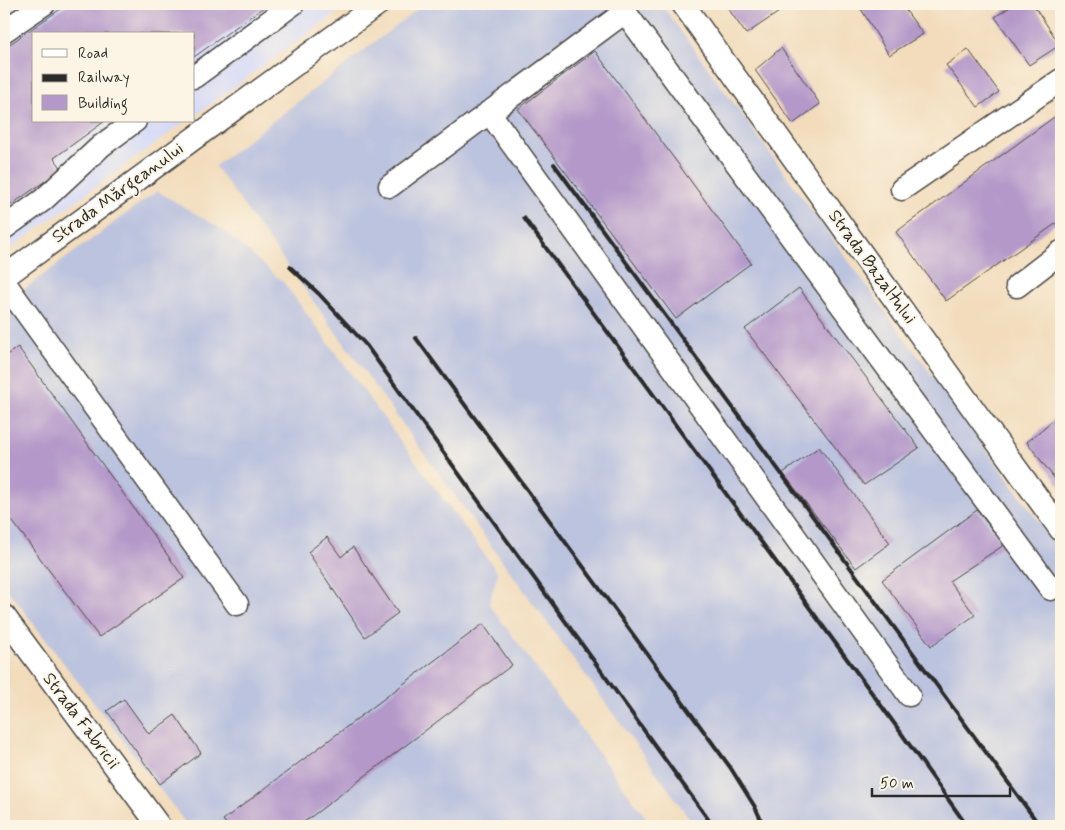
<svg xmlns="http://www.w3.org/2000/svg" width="1065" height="830" font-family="Mynerve,sans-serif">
	<rect width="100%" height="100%" fill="#fcf5e5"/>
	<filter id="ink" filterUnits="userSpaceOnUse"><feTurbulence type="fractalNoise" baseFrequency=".02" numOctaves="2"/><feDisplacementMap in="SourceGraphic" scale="10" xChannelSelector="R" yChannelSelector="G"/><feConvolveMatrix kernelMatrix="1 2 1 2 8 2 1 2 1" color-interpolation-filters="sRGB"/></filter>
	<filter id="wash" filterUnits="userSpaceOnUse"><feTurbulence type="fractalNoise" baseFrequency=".0096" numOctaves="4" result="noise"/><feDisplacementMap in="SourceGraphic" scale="20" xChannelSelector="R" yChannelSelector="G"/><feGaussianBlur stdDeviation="1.12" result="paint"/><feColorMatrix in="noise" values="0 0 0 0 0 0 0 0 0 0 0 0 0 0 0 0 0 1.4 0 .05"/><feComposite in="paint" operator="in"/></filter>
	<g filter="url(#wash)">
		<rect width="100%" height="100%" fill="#f2dcbc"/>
		<path fill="#d3d9f9" d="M 4,4 L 349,4 L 194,116 L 194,34 L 34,34 L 34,121 L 186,121 L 4,253 Z"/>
		<path fill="#bcc3de" d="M 424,4 L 661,4 L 1061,552 L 1061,826 L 695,826 L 215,166 Z
			M 157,191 L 223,230 L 284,283 L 498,573 L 489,604 L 652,826 L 188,826 L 4,585 L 4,304 Z"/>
		<g id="blocks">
			<path fill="#b498c9" d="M 68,4 L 268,4 L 194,57 L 194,34 L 34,34 L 34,121 L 105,121 L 54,158 L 62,169 L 4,210 L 4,48 Z
				M 725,4 L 791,4 L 746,34 Z
				M 858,4 L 901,4 L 923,34 L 889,55 Z
				M 1014,4 L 1033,4 L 1060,45 L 1029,65 L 995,17 Z
				M 781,48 L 820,104 L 793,124 L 755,70 Z
				M 968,49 L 999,92 L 978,107 L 946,65 Z
				M 595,51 L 751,263 L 676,319 L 518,109 Z
				M 1061,112 L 1061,220 L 946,301 L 896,232 Z
				M 799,288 L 919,448 L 864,485 L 745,329 Z
				M 18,347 L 184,578 L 99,637 L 4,510 L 4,357 Z
				M 1059,415 L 1061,418 L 1061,487 L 1027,442 Z
				M 819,447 L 890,543 L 856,568 L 783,473 Z
				M 977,510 L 1004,545 L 949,581 L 975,615 L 931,646 L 882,580 Z
				M 327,537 L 341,557 L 353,547 L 398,613 L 365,637 L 308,552 Z
				M 483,624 L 512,665 L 299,826 L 228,826 L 223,820 Z
				M 124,699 L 149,734 L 175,715 L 201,753 L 160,784 L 107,711 Z"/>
		</g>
	</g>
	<g filter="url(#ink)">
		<use href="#blocks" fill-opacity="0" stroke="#494641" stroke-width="1"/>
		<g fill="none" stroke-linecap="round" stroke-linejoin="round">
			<g stroke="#494641" stroke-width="25">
				<path id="minor" d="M 619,4 L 1051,589
					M 683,4 L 979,417 L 1061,530
					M 4,31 L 44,4
					M 194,77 L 293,4
					M 489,112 L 909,695
					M 390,186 L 625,12
					M 902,189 L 1061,80
					M 4,228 L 43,200 L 101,146 L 135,121
					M 4,277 L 378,4
					M 4,282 L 237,604
					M 1017,286 L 1061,252
					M 4,616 L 159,826"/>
			</g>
			<use href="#minor" stroke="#fff" stroke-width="22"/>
			<path stroke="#2b2b2b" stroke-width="4" d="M 554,164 L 1040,826
				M 524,218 L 899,730 L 967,826
				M 290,267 L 319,294 L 366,345 L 713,826
				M 416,338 L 730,767 L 755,807 L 764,826"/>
		</g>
	</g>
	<g text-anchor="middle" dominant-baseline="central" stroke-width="4" stroke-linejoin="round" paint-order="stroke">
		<g font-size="18" fill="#2b2b2b" stroke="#fcf5e5">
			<text transform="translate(118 193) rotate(-36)">Strada Mărgeanului</text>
			<text transform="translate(872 267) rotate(54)">Strada Bazaltului</text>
			<text transform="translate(81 721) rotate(53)">Strada Fabricii</text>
		</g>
	</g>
	<rect width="1065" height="830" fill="none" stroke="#fcf5e5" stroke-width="20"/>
	<rect x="32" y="32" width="162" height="90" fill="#fcf5e5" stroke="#a8a49b"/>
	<rect x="42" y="49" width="25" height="8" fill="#ffffff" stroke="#a8a49b"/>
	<text x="78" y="58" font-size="15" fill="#2b2b2b">Road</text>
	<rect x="42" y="74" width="25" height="8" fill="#2b2b2b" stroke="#a8a49b"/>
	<text x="78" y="82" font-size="15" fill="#2b2b2b">Railway</text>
	<rect x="42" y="95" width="25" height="15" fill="#b498c9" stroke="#a8a49b"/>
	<text x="78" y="108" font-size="15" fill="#2b2b2b">Building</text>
	<path d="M872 788v8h138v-8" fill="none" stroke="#2b2b2b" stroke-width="2.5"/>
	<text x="880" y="788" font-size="15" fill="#2b2b2b" stroke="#fcf5e5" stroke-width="4" paint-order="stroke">50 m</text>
</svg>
